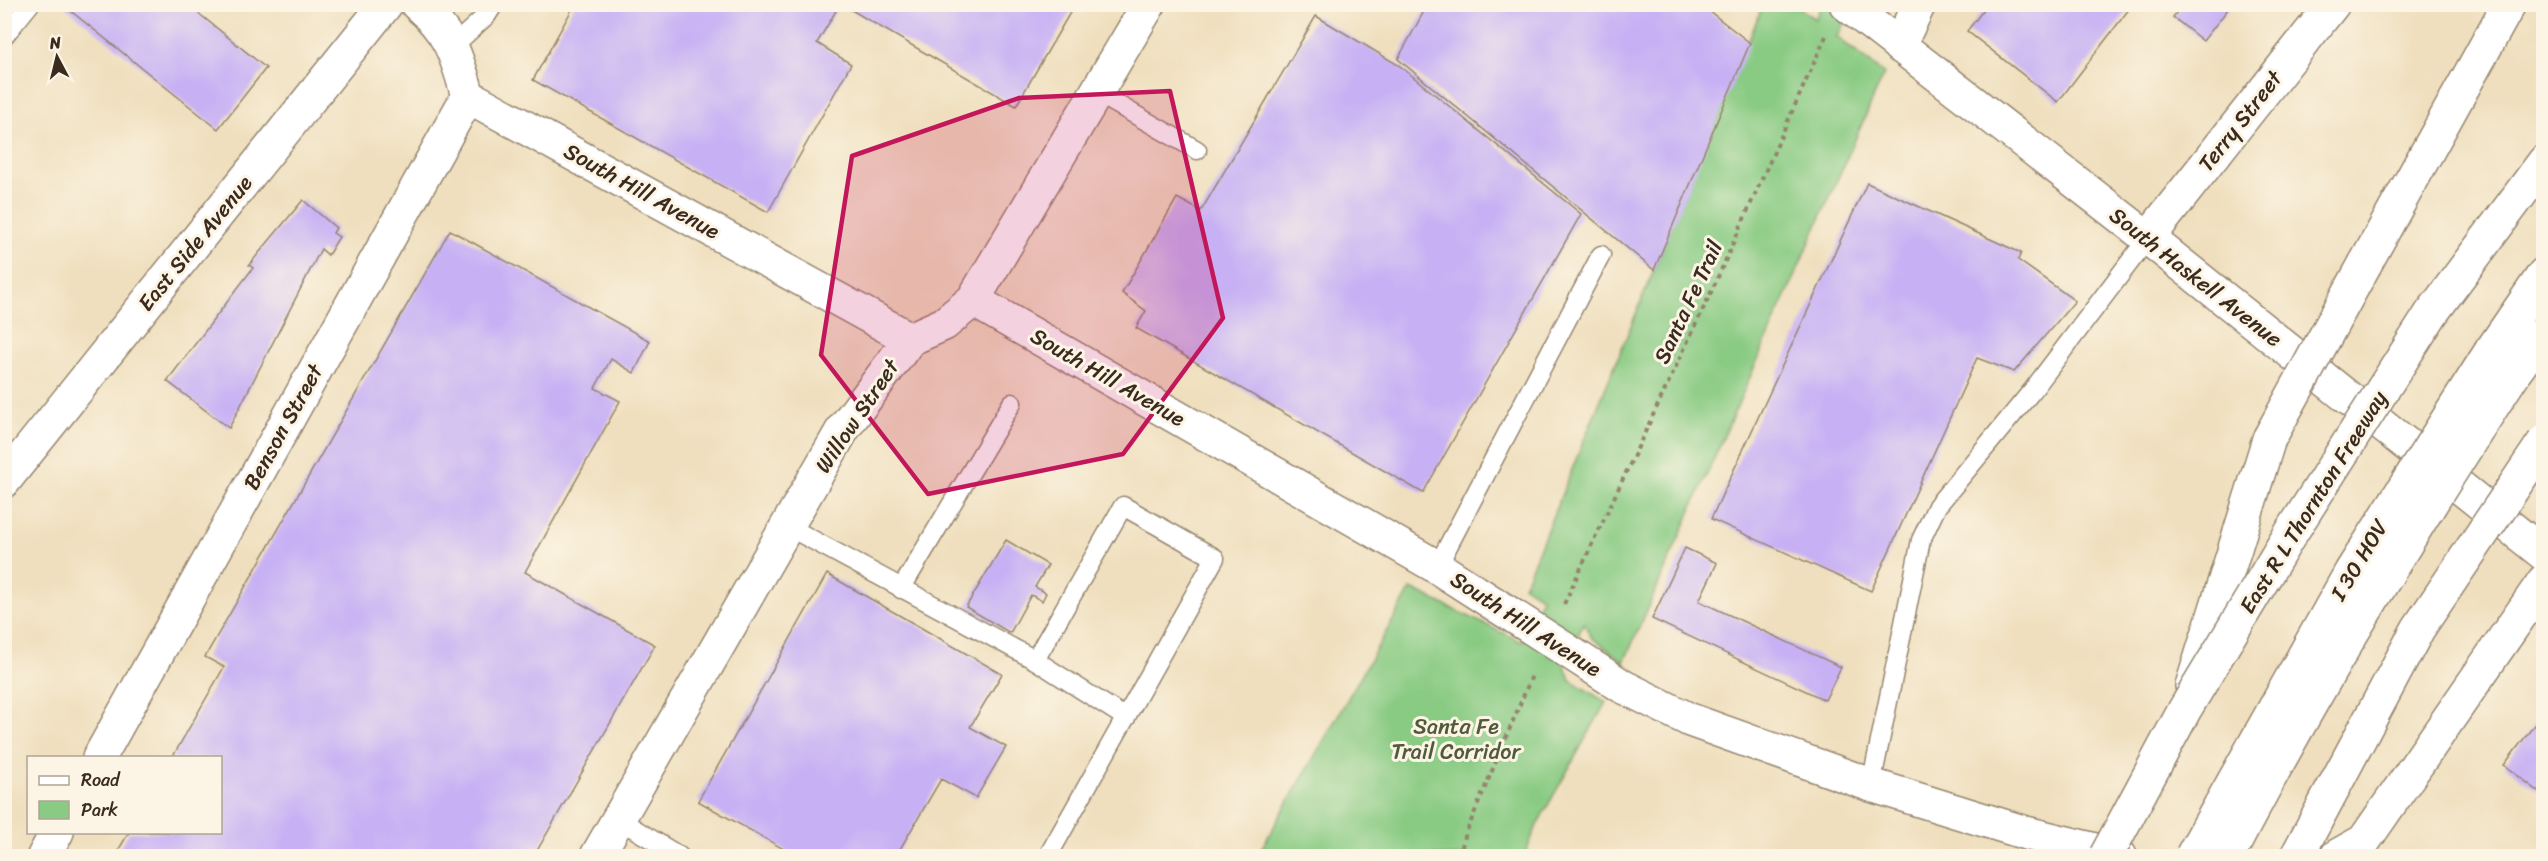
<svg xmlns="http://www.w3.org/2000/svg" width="2548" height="861" font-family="Sriracha,sans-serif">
	<rect width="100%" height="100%" fill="#fcf5e5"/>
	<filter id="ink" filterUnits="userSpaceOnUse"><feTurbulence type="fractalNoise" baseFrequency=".0167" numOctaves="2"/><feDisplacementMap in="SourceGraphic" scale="12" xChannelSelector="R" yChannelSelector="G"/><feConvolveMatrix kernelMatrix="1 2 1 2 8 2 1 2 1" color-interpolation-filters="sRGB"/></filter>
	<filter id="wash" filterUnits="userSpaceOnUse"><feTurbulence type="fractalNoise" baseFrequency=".008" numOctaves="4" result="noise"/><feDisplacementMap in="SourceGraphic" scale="24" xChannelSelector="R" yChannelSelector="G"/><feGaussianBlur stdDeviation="1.35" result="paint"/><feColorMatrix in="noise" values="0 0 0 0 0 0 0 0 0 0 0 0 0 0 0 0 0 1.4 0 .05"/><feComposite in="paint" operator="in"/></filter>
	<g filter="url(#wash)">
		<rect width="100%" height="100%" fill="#efdfbe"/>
		<path fill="#89cb83" stroke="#627a50" stroke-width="1.5" d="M 1763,5 L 1796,5 L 1815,19 L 1822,5 L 1853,5 L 1837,37 L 1884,74 L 1624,662 L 1591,637 L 1584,623 L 1564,663 L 1570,680 L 1606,702 L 1538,823 L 1524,856 L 1257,856 L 1411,589 L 1522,642 L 1542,598 L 1524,586 Z"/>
		<g id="blocks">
			<path fill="#c7b1f4" d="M 62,4 L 187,4 L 266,68 L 218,129 Z
				M 575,4 L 840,4 L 817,43 L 851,64 L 768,212 L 533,80 Z
				M 841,4 L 1075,4 L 1016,106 Z
				M 1428,4 L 1700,4 L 1750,43 L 1654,270 L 1398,59 Z
				M 1988,4 L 2133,4 L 2058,102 L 1967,31 Z
				M 2183,4 L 2232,4 L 2203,41 L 2173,17 Z
				M 1316,16 L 1400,66 L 1581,214 L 1423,493 L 1136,328 L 1146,311 L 1122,293 L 1177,198 L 1201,211 Z
				M 1867,183 L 2021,253 L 2018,260 L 2075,301 L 2014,372 L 1977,358 L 1871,591 L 1711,519 Z
				M 303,200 L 336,228 L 333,233 L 339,237 L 328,255 L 321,249 L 229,428 L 167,381 L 253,268 L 249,265 Z
				M 450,230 L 650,341 L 634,373 L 611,359 L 595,388 L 620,401 L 525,572 L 655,645 L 534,856 L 115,856 L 129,832 L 220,832 L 220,758 L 172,758 L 224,667 L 205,657 Z
				M 1006,540 L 1048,565 L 1035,587 L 1046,593 L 1042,601 L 1031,595 L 1010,633 L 966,607 Z
				M 1685,548 L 1717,563 L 1699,601 L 1841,667 L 1825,700 L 1652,619 Z
				M 827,574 L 1002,674 L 970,727 L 1006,747 L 976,798 L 941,779 L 896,856 L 796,856 L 698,801 Z
				M 2544,712 L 2544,793 L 2542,794 L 2504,765 Z"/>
		</g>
	</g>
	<g filter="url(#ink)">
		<use href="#blocks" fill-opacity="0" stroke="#95846e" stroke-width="1.5"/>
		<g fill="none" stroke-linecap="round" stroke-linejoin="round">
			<g stroke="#95846e" stroke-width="21">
				<path id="lane" d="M 4,36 L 30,4
					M 453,46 L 487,15 L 494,4
					M 1097,93 L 1197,150
					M 787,526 L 1035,660
					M 1437,567 L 1601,255
					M 901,589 L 1012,403
					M 1871,785 L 1921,540 L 1937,506 L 2032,391 L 2148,238
					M 618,819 L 679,856
					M 1048,856 L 1215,558 L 1123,506 L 1035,660 L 1126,718"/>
			</g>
			<g stroke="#95846e" stroke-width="36">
				<path id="street" d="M 417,4 C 451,33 456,55 468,96 L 910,339
					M 1899,46 L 1919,4
					M 973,300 L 1437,567 L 1622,686 L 1690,720 L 1871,785 L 2026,833 L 2120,856
					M 4,481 L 386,4
					M 99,758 L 468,96
					M 44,856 L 57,832
					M 597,856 L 843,429 L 910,339 L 944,324 L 973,300 L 1149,4"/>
			</g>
			<g stroke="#95846e" stroke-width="36">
				<path id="secondary" d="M 1846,4 L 2148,238 L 2544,554
					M 2148,238 L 2333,4"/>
			</g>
			<g stroke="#95846e" stroke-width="36">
				<path id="highway" d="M 2365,264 L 2509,4
					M 2431,314 L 2544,162
					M 2491,351 L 2544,274
					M 2516,370 L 2544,332
					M 2192,686 L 2269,439
					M 2337,856 L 2364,841 L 2544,581"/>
			</g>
			<path stroke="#95846e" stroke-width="4" stroke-dasharray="4.5 4.5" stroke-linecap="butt" d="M 1564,604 L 1713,288 L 1826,36
				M 1459,856 L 1466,833 L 1533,673"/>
			<use href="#lane" stroke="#fff" stroke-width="18"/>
			<use href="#street" stroke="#fff" stroke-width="33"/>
			<use href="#secondary" stroke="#fff" stroke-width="33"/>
			<use href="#highway" stroke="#fff" stroke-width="33"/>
			<g stroke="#95846e" stroke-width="36" stroke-linecap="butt">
				<path id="highway-bridge" d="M 2269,439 L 2365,264
					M 2106,856 L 2185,709 L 2291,533 L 2431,314
					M 2192,856 L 2351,572 L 2491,351
					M 2228,856 C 2314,689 2413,528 2516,370
					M 2297,856 L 2418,629 L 2544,442"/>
			</g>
			<use href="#highway-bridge" stroke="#fff" stroke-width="33"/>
		</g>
	</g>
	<path fill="#c2185b" fill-opacity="0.2" stroke="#c2185b" stroke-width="4.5" stroke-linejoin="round" d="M 1170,91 L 1223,318 L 1123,454 L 928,494 L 821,355 L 852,156 L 1019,98 Z"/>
	<g text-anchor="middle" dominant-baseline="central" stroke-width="6" stroke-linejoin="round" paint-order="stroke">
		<g font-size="22" fill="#3b2a1e" stroke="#fcf5e5">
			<text transform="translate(2240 121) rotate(-52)">Terry Street</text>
			<text transform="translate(642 191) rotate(29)">South Hill Avenue</text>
			<text transform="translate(195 243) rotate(-51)">East Side Avenue</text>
			<text transform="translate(2196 277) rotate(38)">South Haskell Avenue</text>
			<text transform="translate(1688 302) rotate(-65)">Santa Fe Trail</text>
			<text transform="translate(1108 377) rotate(30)">South Hill Avenue</text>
			<text transform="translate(857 416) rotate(-56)">Willow Street</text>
			<text transform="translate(283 427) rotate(-61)">Benson Street</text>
			<text transform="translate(2313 502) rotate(-58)">East R L Thornton Freeway</text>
			<text transform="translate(2359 560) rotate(-59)">I 30 HOV</text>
			<text transform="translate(1526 624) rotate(33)">South Hill Avenue</text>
		</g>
		<g font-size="22" fill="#525a3c" stroke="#fcf5e5">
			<text x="1456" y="726">Santa Fe<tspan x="1456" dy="25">Trail Corridor</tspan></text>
		</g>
	</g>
	<rect width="2548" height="861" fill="none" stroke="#fcf5e5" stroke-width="24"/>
	<rect x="27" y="756" width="195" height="78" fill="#fcf5e5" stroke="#afa495" stroke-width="1.5"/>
	<rect x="39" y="776" width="30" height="9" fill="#ffffff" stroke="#afa495" stroke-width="1.5"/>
	<text x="81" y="786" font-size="18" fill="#3b2a1e">Road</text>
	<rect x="39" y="801" width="30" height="18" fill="#89cb83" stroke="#afa495" stroke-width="1.5"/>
	<text x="81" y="816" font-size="18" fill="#3b2a1e">Park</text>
	<g transform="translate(57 57) rotate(353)" stroke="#fcf5e5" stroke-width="4.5" paint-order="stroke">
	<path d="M0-4.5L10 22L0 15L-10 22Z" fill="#3b2a1e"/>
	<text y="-9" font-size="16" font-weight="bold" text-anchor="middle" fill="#3b2a1e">N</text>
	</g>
</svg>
